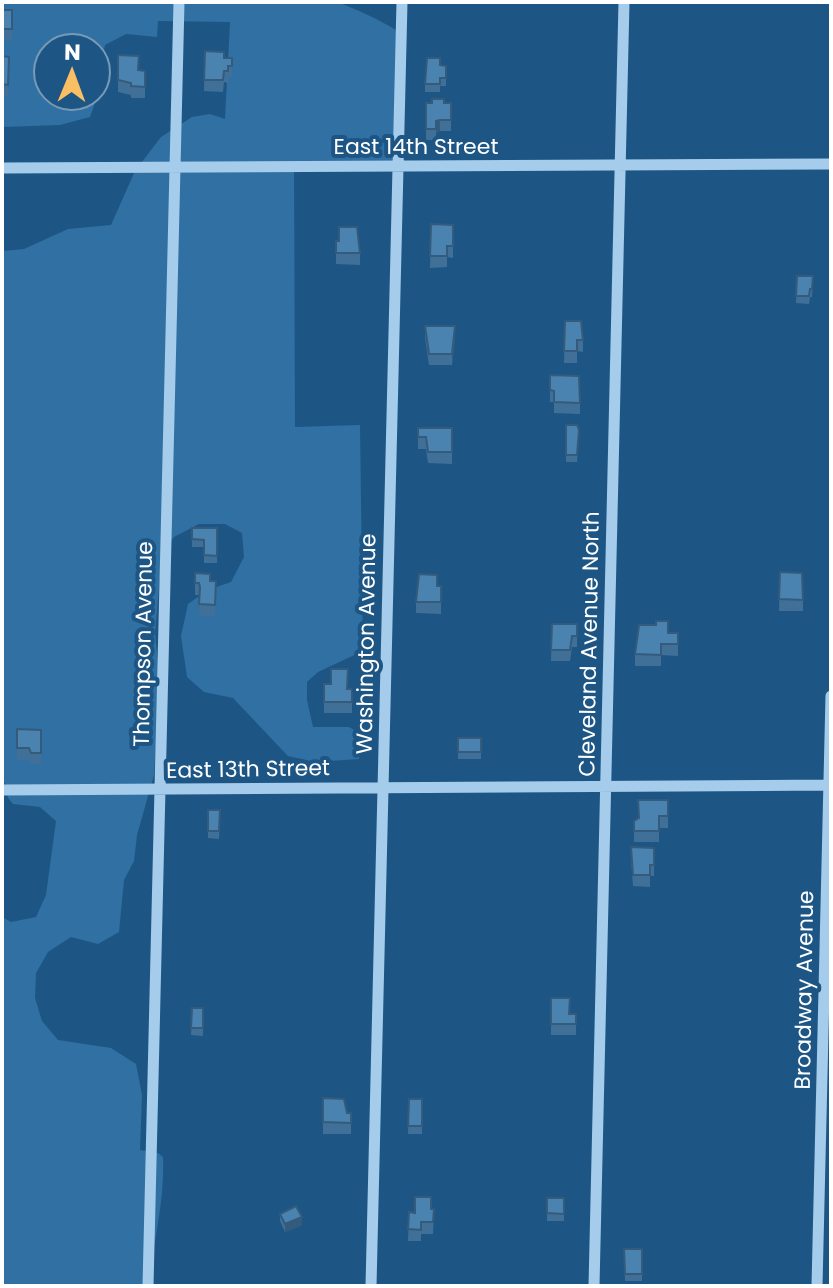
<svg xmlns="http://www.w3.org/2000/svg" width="833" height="1288" font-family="Poppins,sans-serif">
	<rect width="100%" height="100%" fill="#1d5685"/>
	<path fill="#3070a3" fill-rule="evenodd" d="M 2,2 L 337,2 C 360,11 377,18 399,32 L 396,171 L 294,166 L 295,427 L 360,425 L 363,651 L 318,672 L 307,682 L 307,700 L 313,727 L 349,727 L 361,734 L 359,759 L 315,762 L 288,756 L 233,698 L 204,692 L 187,677 L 181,636 L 188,604 L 208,590 L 231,582 L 244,557 L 242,533 L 225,524 L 199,524 L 174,537 L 162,553 L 155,633 L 160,685 L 154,775 L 137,835 L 134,861 L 124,880 L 119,932 L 98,944 L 71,937 L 48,952 L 36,973 L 35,998 L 42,1021 L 58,1040 L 111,1048 L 136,1064 L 142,1095 L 140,1150 L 158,1153 L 163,1157 C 165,1201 153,1242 149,1286 L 2,1286 L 2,917 L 11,922 L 36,917 L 46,895 L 56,821 L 40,807 L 13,804 L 8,798 L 5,783 L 2,782 L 2,251 L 24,249 L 68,229 L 111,225 L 135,171 L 161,137 L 192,117 L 210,114 L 225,119 L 230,22 L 158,21 L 157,37 L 126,34 L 105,45 C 99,72 101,90 90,117 L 60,125 L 2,127 ZM 48,48 L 96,48 L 96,96 L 48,96 Z"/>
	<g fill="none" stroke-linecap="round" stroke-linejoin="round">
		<path stroke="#a5cceb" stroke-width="11" d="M 2,168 L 831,164
			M 2,790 L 831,785
			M 148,1286 L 179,2
			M 371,1286 L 402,2
			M 594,1286 L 624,2
			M 817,1286 L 831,696"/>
	</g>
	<path fill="#407097" d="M 2,10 L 12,10 L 12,40 L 2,40 Z
		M 205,51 L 224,58 L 232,58 L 232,77 L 228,77 L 228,83 L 224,82 L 223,92 L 204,91 Z
		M 118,55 L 138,70 L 145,71 L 145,98 L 131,98 L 131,95 L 118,92 Z
		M 2,56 L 9,57 L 8,96 L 2,96 Z
		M 440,65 L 446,66 L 446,86 L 440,86 L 440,92 L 425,92 L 425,84 Z
		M 426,103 L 451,103 L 451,131 L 440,131 L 436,133 L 436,140 L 426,140 Z
		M 431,224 L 453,225 L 453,258 L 447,257 L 447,267 L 430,268 Z
		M 336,241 L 360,253 L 360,265 L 336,264 Z
		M 797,276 L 813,276 L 812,297 L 810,297 L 809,304 L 796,303 Z
		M 565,321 L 583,340 L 583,352 L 577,351 L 577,363 L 564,363 Z
		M 425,326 L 455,338 L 452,365 L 429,365 L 425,338 Z
		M 550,375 L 580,403 L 580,414 L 554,413 L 554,402 L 550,402 Z
		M 566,425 L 579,438 L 577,462 L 566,462 Z
		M 418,428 L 452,428 L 452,464 L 428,463 L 426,449 L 418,449 Z
		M 192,528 L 217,528 L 217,563 L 204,563 L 204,547 L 192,547 Z
		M 780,572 L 803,600 L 803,611 L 779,611 Z
		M 195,573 L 210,581 L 216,581 L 215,616 L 199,616 L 200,597 L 199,595 L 195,595 Z
		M 437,586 L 441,586 L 441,614 L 416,613 L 416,602 Z
		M 552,624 L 577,624 L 577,647 L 572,647 L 570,661 L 551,661 Z
		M 668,633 L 678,633 L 678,656 L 661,655 L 661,666 L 635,666 L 635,654 Z
		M 324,684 L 352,689 L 352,713 L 324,713 Z
		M 17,729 L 41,730 L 41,764 L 31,764 L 29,760 L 17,760 Z
		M 458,738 L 481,738 L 481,759 L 458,759 Z
		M 668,800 L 668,828 L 659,828 L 659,842 L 634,842 L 634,821 Z
		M 208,810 L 220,810 L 219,839 L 208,838 Z
		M 654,848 L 654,876 L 650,876 L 650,887 L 633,886 L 631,859 Z
		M 551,998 L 570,1014 L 576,1014 L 576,1035 L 551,1035 Z
		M 192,1008 L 203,1008 L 203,1036 L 191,1035 Z
		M 323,1098 L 347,1113 L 351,1113 L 351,1134 L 323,1134 Z
		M 409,1099 L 422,1099 L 422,1134 L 408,1134 Z
		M 547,1198 L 564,1198 L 564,1221 L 547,1221 Z
		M 431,1209 L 434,1209 L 433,1234 L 421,1234 L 421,1241 L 408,1241 L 409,1212 L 415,1213 Z
		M 280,1214 L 302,1225 L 285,1232 L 280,1221 Z
		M 624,1249 L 642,1249 L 642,1281 L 625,1281 Z"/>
	<path fill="#345b7b" d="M 440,120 L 440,131 L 436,133 L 436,121 Z
		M 455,326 L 455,338 L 452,365 L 452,354 Z
		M 302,1217 L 302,1225 L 285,1232 L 285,1224 Z"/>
	<path fill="#4a82b0" stroke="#345b7b" stroke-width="2" d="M 2,10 L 12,10 L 12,29 L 2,29 Z
		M 205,51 L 224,52 L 224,58 L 232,58 L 232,66 L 228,66 L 228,71 L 224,71 L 223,80 L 204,80 Z
		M 118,55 L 139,56 L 138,70 L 145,71 L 145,87 L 131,86 L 131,83 L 118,80 Z
		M 2,56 L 9,57 L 8,85 L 2,84 Z
		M 427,58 L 440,58 L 440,65 L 446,66 L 446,78 L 440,78 L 440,84 L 425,84 Z
		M 432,99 L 444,99 L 444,103 L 451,103 L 451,120 L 440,120 L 436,121 L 436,129 L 426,129 L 426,103 L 432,103 Z
		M 431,224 L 453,225 L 453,246 L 447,246 L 447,256 L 430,256 Z
		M 339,227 L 357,227 L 360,253 L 336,253 L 336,241 L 339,241 Z
		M 797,276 L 813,276 L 812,289 L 810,289 L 809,296 L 796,296 Z
		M 565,321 L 581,321 L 583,340 L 577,340 L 577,351 L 564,351 Z
		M 425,326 L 455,326 L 452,354 L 429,354 Z
		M 550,375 L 579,376 L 580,403 L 554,402 L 554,391 L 550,390 Z
		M 566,425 L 577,425 L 579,430 L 577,455 L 566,455 Z
		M 418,428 L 452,428 L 452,452 L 428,452 L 426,437 L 418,437 Z
		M 192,528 L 217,528 L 217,556 L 204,555 L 204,540 L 192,539 Z
		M 780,572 L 802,573 L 803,600 L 779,599 Z
		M 195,573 L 210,574 L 210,581 L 216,581 L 215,605 L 199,604 L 200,587 L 199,583 L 195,583 Z
		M 419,574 L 437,575 L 437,586 L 441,586 L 441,602 L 416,602 Z
		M 656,621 L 668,621 L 668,633 L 678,633 L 678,644 L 661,644 L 661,655 L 635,654 L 639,625 L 656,625 Z
		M 552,624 L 577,624 L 577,636 L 572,636 L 570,650 L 551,650 Z
		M 331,669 L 348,669 L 347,689 L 352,689 L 352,702 L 324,702 L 324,684 L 331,684 Z
		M 17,729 L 41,730 L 41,753 L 31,753 L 29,748 L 17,748 Z
		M 458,738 L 481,738 L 481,752 L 458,752 Z
		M 638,800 L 668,800 L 668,816 L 659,816 L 659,831 L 634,831 L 634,821 L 639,818 Z
		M 208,810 L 220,810 L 219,831 L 208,831 Z
		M 631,847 L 654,848 L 654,865 L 650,865 L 650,875 L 633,875 Z
		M 551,998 L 570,998 L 569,1014 L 576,1014 L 576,1024 L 551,1024 Z
		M 192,1008 L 203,1008 L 203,1028 L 191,1028 Z
		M 323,1098 L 344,1099 L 347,1113 L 351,1113 L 351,1123 L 323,1122 Z
		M 409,1099 L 422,1099 L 422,1126 L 408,1126 Z
		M 415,1197 L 431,1197 L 431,1209 L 434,1209 L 433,1222 L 421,1222 L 421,1230 L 408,1229 L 409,1212 L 415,1213 Z
		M 547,1198 L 564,1198 L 564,1214 L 547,1213 Z
		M 296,1206 L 302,1217 L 285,1224 L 280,1214 Z
		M 624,1249 L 642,1249 L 642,1274 L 625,1274 Z"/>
	<g text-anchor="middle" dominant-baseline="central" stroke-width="8" stroke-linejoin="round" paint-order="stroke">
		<g font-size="22" fill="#fff" stroke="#1d5685">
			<text x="416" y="146">East 14th Street</text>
			<text transform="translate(143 644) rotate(-89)">Thompson Avenue</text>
			<text transform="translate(366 644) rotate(-89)">Washington Avenue</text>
			<text transform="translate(589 644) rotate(-89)">Cleveland Avenue North</text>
			<text transform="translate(248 769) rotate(-1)">East 13th Street</text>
			<text transform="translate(804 990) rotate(-89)">Broadway Avenue</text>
		</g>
	</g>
	<rect width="833" height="1288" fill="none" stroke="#ffffff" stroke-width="8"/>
	<g transform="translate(72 72) rotate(1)"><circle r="38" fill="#1d5685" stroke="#779ab6" stroke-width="2"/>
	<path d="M0-6L14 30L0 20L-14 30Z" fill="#fbbf63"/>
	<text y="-12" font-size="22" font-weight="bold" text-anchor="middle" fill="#ffffff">N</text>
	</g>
</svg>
